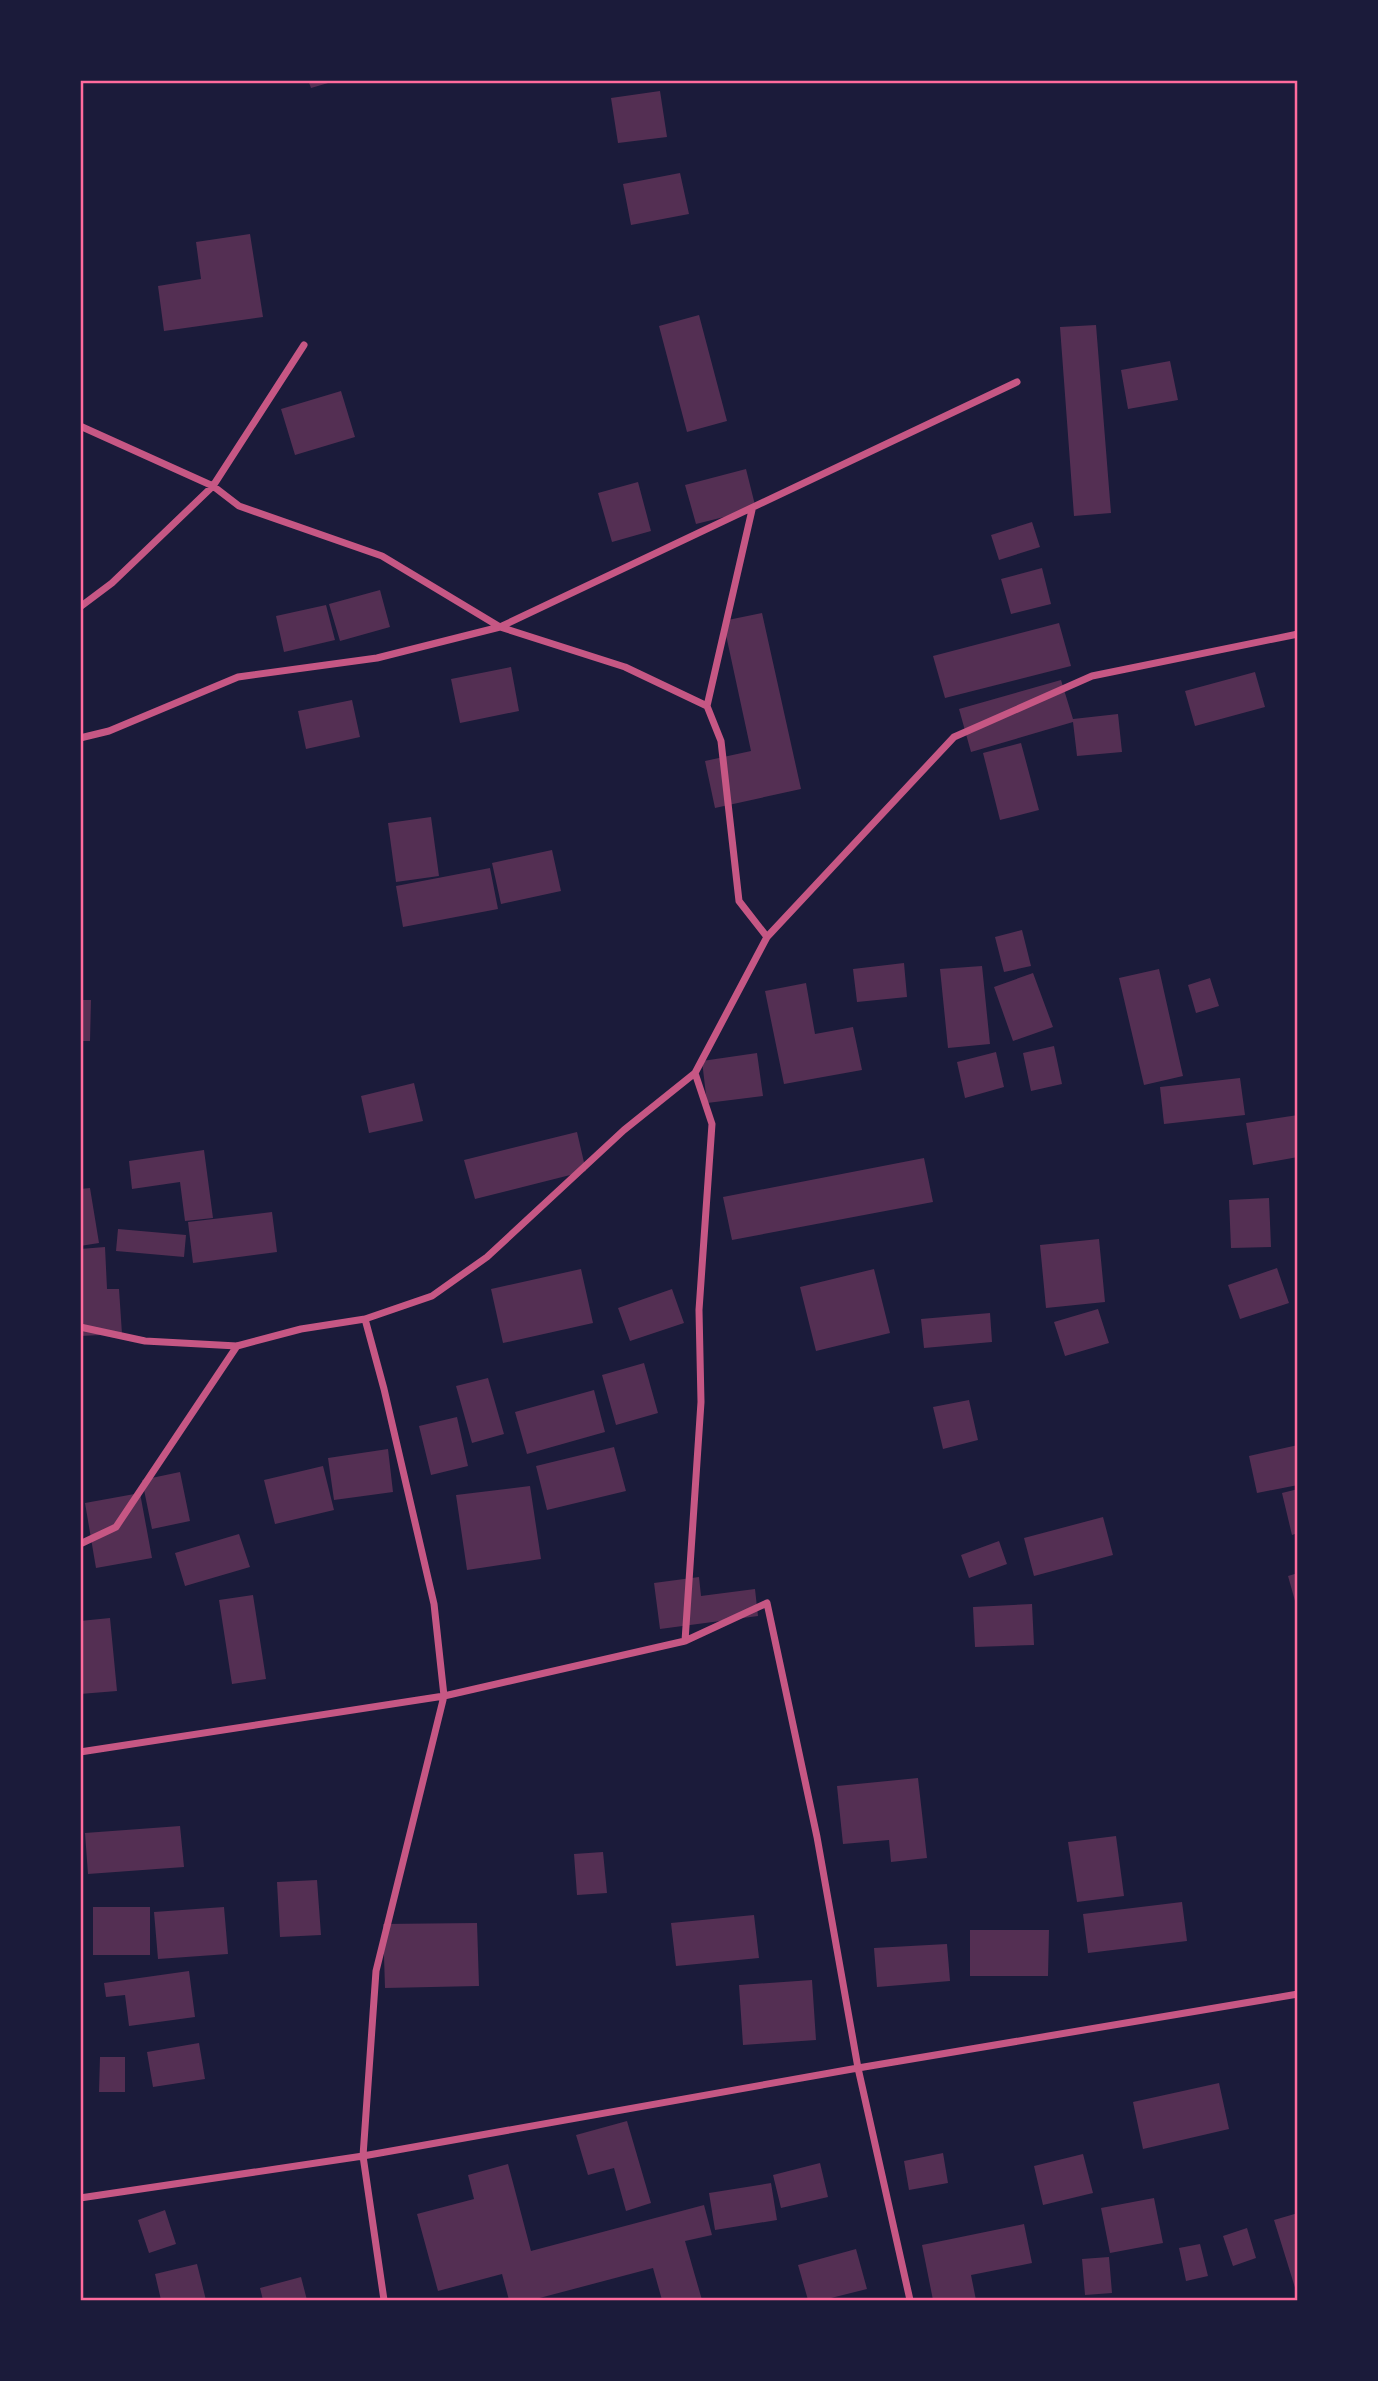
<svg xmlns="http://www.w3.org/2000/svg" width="1378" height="2381" font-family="Arial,sans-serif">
	<rect width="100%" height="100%" fill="#1b1b3a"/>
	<path fill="#542f53" d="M 308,80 L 335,80 L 335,81 L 311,88 Z
		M 660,91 L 667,137 L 618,143 L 611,98 Z
		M 680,173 L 689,214 L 631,225 L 623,184 Z
		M 250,234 L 263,317 L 164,331 L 158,286 L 201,279 L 196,242 Z
		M 699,315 L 727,421 L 687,432 L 659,326 Z
		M 1096,325 L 1111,513 L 1074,516 L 1060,327 Z
		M 1170,361 L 1178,400 L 1128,409 L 1121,370 Z
		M 341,391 L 355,437 L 295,455 L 281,409 Z
		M 746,469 L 756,509 L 696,524 L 685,485 Z
		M 638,482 L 651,531 L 612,542 L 598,493 Z
		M 1032,522 L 1040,547 L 999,560 L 991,535 Z
		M 1042,568 L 1051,604 L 1011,614 L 1001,579 Z
		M 380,590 L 390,627 L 340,641 L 329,604 Z
		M 326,605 L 335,640 L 284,652 L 276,616 Z
		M 762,613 L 801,789 L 715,808 L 705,761 L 751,751 L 723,621 Z
		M 1059,623 L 1071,666 L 945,698 L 933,656 Z
		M 511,667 L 519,711 L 460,723 L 451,679 Z
		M 1255,672 L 1265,707 L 1195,726 L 1185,691 Z
		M 1061,680 L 1073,719 L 1118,714 L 1122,752 L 1077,756 L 1073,722 L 971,752 L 959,709 Z
		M 352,700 L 360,737 L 306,749 L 298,711 Z
		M 1021,743 L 1039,810 L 1000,820 L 983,753 Z
		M 431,817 L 439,876 L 396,882 L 388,823 Z
		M 552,850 L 561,891 L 501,904 L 492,863 Z
		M 490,868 L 498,909 L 403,927 L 396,886 Z
		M 1022,930 L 1031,966 L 1004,972 L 995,937 Z
		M 904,963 L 907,997 L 857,1002 L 853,969 Z
		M 982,966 L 990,1044 L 948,1048 L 940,969 Z
		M 1159,969 L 1183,1076 L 1144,1085 L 1119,978 Z
		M 1033,973 L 1053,1027 L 1013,1041 L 994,987 Z
		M 1210,978 L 1219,1006 L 1196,1013 L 1188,985 Z
		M 806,983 L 815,1034 L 853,1027 L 862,1070 L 784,1084 L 765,991 Z
		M 80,1000 L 91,1000 L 90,1041 L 80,1041 Z
		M 1054,1046 L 1062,1084 L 1031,1091 L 1023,1053 Z
		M 996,1052 L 1004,1087 L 965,1098 L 957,1062 Z
		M 757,1053 L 763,1096 L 707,1103 L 702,1061 Z
		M 1240,1078 L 1245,1115 L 1164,1124 L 1160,1087 Z
		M 414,1083 L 423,1121 L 369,1133 L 361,1096 Z
		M 1298,1115 L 1298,1157 L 1253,1165 L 1246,1123 Z
		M 577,1132 L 586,1171 L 475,1199 L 464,1160 Z
		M 204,1150 L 213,1218 L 185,1221 L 180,1182 L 132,1189 L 129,1161 Z
		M 924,1158 L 933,1202 L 732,1240 L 723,1197 Z
		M 90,1188 L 99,1243 L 80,1246 L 80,1189 Z
		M 1269,1198 L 1271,1247 L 1231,1248 L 1229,1200 Z
		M 272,1212 L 277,1252 L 193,1263 L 188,1222 Z
		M 118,1229 L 186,1235 L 184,1257 L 116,1251 Z
		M 1099,1239 L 1105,1302 L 1046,1308 L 1040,1245 Z
		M 105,1247 L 107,1289 L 119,1289 L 122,1334 L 80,1336 L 80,1249 Z
		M 1277,1268 L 1289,1303 L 1240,1319 L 1228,1285 Z
		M 581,1269 L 593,1323 L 503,1343 L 491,1289 Z
		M 874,1269 L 890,1333 L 816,1351 L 800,1287 Z
		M 672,1289 L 684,1323 L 630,1341 L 618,1308 Z
		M 1098,1309 L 1109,1343 L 1065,1356 L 1054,1322 Z
		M 990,1313 L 992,1342 L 924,1348 L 921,1319 Z
		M 644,1363 L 658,1413 L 616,1425 L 602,1375 Z
		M 488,1378 L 504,1434 L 472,1443 L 456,1386 Z
		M 594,1390 L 605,1432 L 527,1454 L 515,1412 Z
		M 969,1400 L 978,1440 L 943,1449 L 933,1407 Z
		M 457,1417 L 468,1466 L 431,1475 L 419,1426 Z
		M 1298,1445 L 1298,1485 L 1257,1493 L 1249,1456 Z
		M 614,1447 L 626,1491 L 547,1510 L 536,1466 Z
		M 388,1449 L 393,1492 L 334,1500 L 328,1458 Z
		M 323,1466 L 334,1510 L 275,1524 L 264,1480 Z
		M 180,1472 L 190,1521 L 152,1529 L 142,1480 Z
		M 530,1486 L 541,1559 L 467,1570 L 456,1495 Z
		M 1298,1489 L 1298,1533 L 1292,1535 L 1282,1493 Z
		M 140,1493 L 152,1558 L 96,1568 L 85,1503 Z
		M 1103,1517 L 1113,1555 L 1034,1576 L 1024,1538 Z
		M 239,1534 L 250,1567 L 185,1586 L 175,1553 Z
		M 999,1541 L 1007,1564 L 969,1578 L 961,1555 Z
		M 1298,1573 L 1298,1608 L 1297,1608 L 1288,1576 Z
		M 699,1577 L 701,1596 L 755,1589 L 758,1616 L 660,1629 L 654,1583 Z
		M 253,1595 L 266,1679 L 232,1684 L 219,1600 Z
		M 1032,1604 L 1034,1645 L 975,1647 L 973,1607 Z
		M 110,1618 L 117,1691 L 80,1694 L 80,1621 Z
		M 918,1778 L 927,1858 L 891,1862 L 889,1840 L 843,1844 L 837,1786 Z
		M 180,1826 L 184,1867 L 88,1874 L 85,1833 Z
		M 1116,1836 L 1124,1896 L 1077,1902 L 1068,1842 Z
		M 603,1852 L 607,1893 L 577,1895 L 574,1854 Z
		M 317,1880 L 321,1935 L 280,1937 L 277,1882 Z
		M 1182,1902 L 1187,1941 L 1088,1953 L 1083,1914 Z
		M 93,1907 L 150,1907 L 150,1955 L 93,1955 Z
		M 224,1907 L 228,1954 L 158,1959 L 154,1912 Z
		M 754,1915 L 759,1958 L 676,1966 L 671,1923 Z
		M 477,1923 L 479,1986 L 385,1988 L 383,1924 Z
		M 970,1930 L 1049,1930 L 1048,1976 L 970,1976 Z
		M 947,1944 L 950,1981 L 877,1987 L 874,1948 Z
		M 189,1971 L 195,2017 L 129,2026 L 125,1995 L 106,1997 L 104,1983 Z
		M 812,1980 L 816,2040 L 743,2045 L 739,1985 Z
		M 199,2043 L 205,2079 L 153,2087 L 147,2052 Z
		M 100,2057 L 125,2057 L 125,2092 L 99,2092 Z
		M 1219,2083 L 1229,2129 L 1143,2149 L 1133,2102 Z
		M 627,2121 L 651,2203 L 626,2211 L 614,2168 L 588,2175 L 576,2135 Z
		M 943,2153 L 948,2183 L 909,2190 L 904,2161 Z
		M 1083,2154 L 1093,2193 L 1043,2205 L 1034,2166 Z
		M 820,2163 L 828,2197 L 781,2208 L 773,2175 Z
		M 508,2164 L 531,2251 L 704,2205 L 712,2235 L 685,2241 L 702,2300 L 662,2300 L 653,2268 L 532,2300 L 509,2300 L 502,2274 L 438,2291 L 417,2214 L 474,2199 L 468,2175 Z
		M 771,2183 L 777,2220 L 715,2230 L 709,2193 Z
		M 1154,2198 L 1163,2243 L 1110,2253 L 1101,2208 Z
		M 165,2210 L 176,2244 L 149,2253 L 138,2220 Z
		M 1298,2213 L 1298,2293 L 1297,2294 L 1274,2220 Z
		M 1024,2224 L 1032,2263 L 971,2275 L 976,2300 L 933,2300 L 922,2245 Z
		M 1247,2228 L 1256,2258 L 1233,2266 L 1223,2236 Z
		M 1200,2244 L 1208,2276 L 1186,2281 L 1179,2248 Z
		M 856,2249 L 867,2289 L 823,2300 L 808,2300 L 798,2265 Z
		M 1109,2257 L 1112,2293 L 1085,2295 L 1082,2259 Z
		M 197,2264 L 206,2300 L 161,2300 L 155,2274 Z
		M 301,2277 L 307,2300 L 263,2300 L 260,2288 Z"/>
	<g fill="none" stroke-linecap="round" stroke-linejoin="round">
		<path stroke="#c65784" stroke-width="7" d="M 80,426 L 213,486 L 239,506 L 382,556 L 500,627 L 625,667 L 707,706
			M 752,510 L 707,706 L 721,741 L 739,901 L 767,937
			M 80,607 L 112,583 L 213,486 L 304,345
			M 80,738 L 109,731 L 238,677 L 377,658 L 500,627 L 1017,382
			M 365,1319 L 384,1389 L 434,1604 L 444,1696 L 376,1971 L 363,2156 L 384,2300
			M 80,1327 L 145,1341 L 237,1346 L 301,1329 L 365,1319 L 432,1296 L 487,1257 L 624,1130 L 695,1073 L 767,937 L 954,737 L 1092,676 L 1298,634
			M 80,1544 L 116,1527 L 237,1346
			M 685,1641 L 701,1402 L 699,1310 L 712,1124 L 695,1073
			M 80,1752 L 444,1696 L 685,1641 L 767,1603 L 817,1837 L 858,2068 L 910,2300
			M 80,2198 L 363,2156 L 858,2068 L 1298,1994"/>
	</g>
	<rect width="1378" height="2381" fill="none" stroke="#1b1b3a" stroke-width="164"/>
	<rect x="82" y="82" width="1214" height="2217" fill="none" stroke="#ff6b9d" stroke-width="2.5"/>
</svg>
